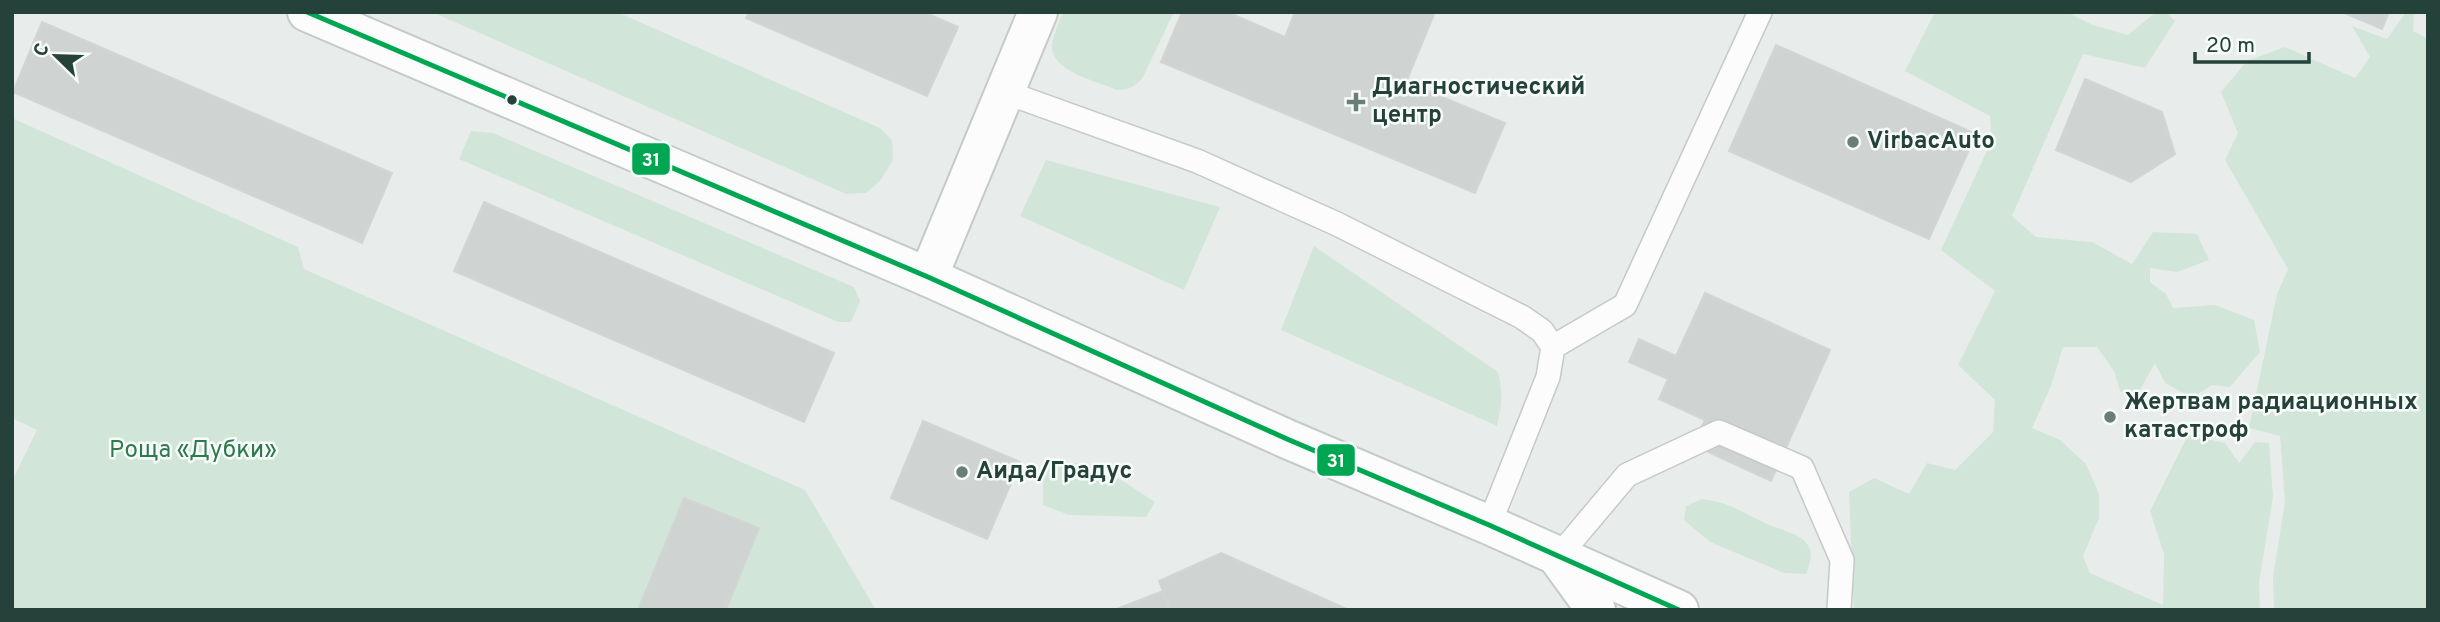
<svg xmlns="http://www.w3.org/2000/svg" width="2440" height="622" font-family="Overpass,sans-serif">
	<rect width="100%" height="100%" fill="#e8edeb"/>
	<path fill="#d1e6d8" d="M 432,12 L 617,12 L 880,128 L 892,140 L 893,160 L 880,181 L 866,193 L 846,194 Z
		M 1063,12 L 1174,12 L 1142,79 C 1134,87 1128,90 1117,90 C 1098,82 1049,71 1052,44 C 1054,33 1059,22 1063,12 Z
		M 1935,12 L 2066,12 L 2093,25 L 2128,35 L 2156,12 L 2166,12 L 2175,21 L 2145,68 L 2083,54 L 2012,216 L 2036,237 L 2092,242 L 2132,264 L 2153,232 L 2197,234 L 2209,260 L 2177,272 L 2150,268 L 2150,282 L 2166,294 L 2173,308 L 2215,305 L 2254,320 L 2260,352 L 2230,387 L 2212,385 L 2192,398 L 2165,383 L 2155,363 L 2134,401 L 2120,391 L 2114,371 L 2097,347 L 2063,347 L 2051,386 L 2032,428 L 2060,440 L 2086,464 L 2099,494 L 2099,518 L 2083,556 L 2090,573 L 2163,605 L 2164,554 L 2150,511 L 2188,435 L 2225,443 L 2239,463 L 2255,442 L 2269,443 L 2273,497 L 2259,583 L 2260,610 L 1854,610 L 1849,492 L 1874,478 L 1909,494 L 1927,463 L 1955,470 L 1993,432 L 1995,400 L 1958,365 L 1995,291 L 1941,250 L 1992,140 L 1990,116 L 1905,71 Z
		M 2406,12 L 2414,12 L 2413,31 L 2428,39 L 2428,610 L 2274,610 L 2273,577 L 2285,501 L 2280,436 L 2249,428 L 2277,294 L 2288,269 L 2225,160 L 2238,133 L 2221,92 L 2247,61 L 2285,47 L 2355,78 L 2370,57 L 2352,26 L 2387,39 Z
		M 12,118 L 298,247 L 304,269 L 805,490 L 876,610 L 12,610 L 12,481 L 37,430 L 12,418 Z
		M 471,131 L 493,133 L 854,287 L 860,301 L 851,322 L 838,322 L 459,159 Z
		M 1046,160 L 1220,207 L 1184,290 L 1020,216 Z
		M 1314,246 L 1498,372 C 1503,392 1502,406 1497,426 L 1281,330 Z
		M 1052,460 L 1084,464 L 1121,480 L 1155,502 L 1146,517 L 1069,515 L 1043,505 L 1043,477 Z
		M 1702,499 C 1729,502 1741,512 1763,522 C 1790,535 1823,535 1806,574 L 1784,573 L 1710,542 L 1684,520 L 1686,506 Z"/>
	<path fill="#cfd4d2" stroke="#d1d6d4" stroke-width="2" d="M 749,12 L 924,12 L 958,27 L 927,96 L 746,18 Z
		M 1182,12 L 1227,12 L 1285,37 L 1295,12 L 1435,12 L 1406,82 L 1505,123 L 1475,193 L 1161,62 Z
		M 2342,12 L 2389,12 L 2382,29 Z
		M 42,22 L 392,173 L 362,243 L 13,92 Z
		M 1776,45 L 1976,134 L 1929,239 L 1729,151 Z
		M 2085,79 L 2162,112 L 2175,154 L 2131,182 L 2056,150 Z
		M 484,202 L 834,353 L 804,422 L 454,271 Z
		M 1705,293 L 1830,350 L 1771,481 L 1693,445 L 1705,420 L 1659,399 L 1668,379 L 1629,362 L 1639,339 L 1676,356 Z
		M 923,421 L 1020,462 L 987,539 L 891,498 Z
		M 684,498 L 759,528 L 726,610 L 638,610 Z
		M 1221,553 L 1349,610 L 1170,610 L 1159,581 Z
		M 1163,591 L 1170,610 L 1114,610 Z"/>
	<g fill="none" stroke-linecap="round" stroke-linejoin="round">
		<g stroke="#c5cac8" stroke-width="26">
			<path id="lane" d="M 1005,92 L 1197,161 L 1337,224 L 1522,317 L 1542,331 L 1553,347 L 1548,377 L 1489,525
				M 1553,347 L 1625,305 L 1760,12
				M 1558,557 L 1627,475 L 1719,432 L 1802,468 L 1842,560 L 1839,610"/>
		</g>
		<g stroke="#c5cac8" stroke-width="42">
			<path id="street" d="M 928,277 L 1038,12"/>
		</g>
		<g stroke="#c3cbc8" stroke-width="42">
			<path id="secondary" d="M 307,12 L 928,277 L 1287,439 L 1489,525 L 1679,610
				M 1559,559 L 1596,610"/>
		</g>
		<use href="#lane" stroke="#fcfcfc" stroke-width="23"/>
		<use href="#street" stroke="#fcfcfc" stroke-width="38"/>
		<use href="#secondary" stroke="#fcfcfc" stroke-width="38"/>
		<g stroke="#f7fbf9" stroke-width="10">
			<path id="bus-1" d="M 307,12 L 928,277 L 1287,439 L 1489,525 L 1679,610"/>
		</g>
		<use href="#bus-1" stroke="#00a651" stroke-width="5"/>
	</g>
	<circle fill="#24423a" stroke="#f7fbf9" stroke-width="2.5" cx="512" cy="100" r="6"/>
	<g fill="#697e78" stroke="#f7fbf9" stroke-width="2.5">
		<path d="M1352.5 91.5h7v7h7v7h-7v7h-7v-7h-7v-7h7z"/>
		<circle cx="1853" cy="142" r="7"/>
		<circle cx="2110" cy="417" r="7"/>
		<circle cx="962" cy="472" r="7"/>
	</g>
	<g text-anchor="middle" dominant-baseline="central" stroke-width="5" stroke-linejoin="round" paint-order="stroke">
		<g font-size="24" font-weight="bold" fill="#24423a" stroke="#f7fbf9" text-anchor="start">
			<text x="1372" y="88">Диагностический<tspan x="1372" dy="28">центр</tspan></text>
			<text x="1867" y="142">VirbacAuto</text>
			<text x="2124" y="403">Жертвам радиационных<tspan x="2124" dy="28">катастроф</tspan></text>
			<text x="976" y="472">Аида/Градус</text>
		</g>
		<g font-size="24" fill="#2d7a4b" stroke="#f7fbf9">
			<text x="193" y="451">Роща «Дубки»</text>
		</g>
	</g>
	<g stroke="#f7fbf9" stroke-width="2.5">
		<rect x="631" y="142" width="40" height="34" rx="7" fill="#00a651"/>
		<rect x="1316" y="443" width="40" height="34" rx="7" fill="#00a651"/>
	</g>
	<g font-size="19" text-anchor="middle" font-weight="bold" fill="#fff">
		<text x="651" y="166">31</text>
		<text x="1336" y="467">31</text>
	</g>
	<rect width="2440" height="622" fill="none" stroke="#24423a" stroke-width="28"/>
	<g transform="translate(56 56) rotate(293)" stroke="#f7fbf9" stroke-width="5" paint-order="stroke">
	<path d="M0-5L12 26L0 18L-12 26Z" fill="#24423a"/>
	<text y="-10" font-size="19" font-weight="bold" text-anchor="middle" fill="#24423a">С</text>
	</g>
	<path d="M2195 52v10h114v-10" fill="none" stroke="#24423a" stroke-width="3.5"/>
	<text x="2206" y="52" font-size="21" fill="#24423a" stroke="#f7fbf9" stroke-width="5" paint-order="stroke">20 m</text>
</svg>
